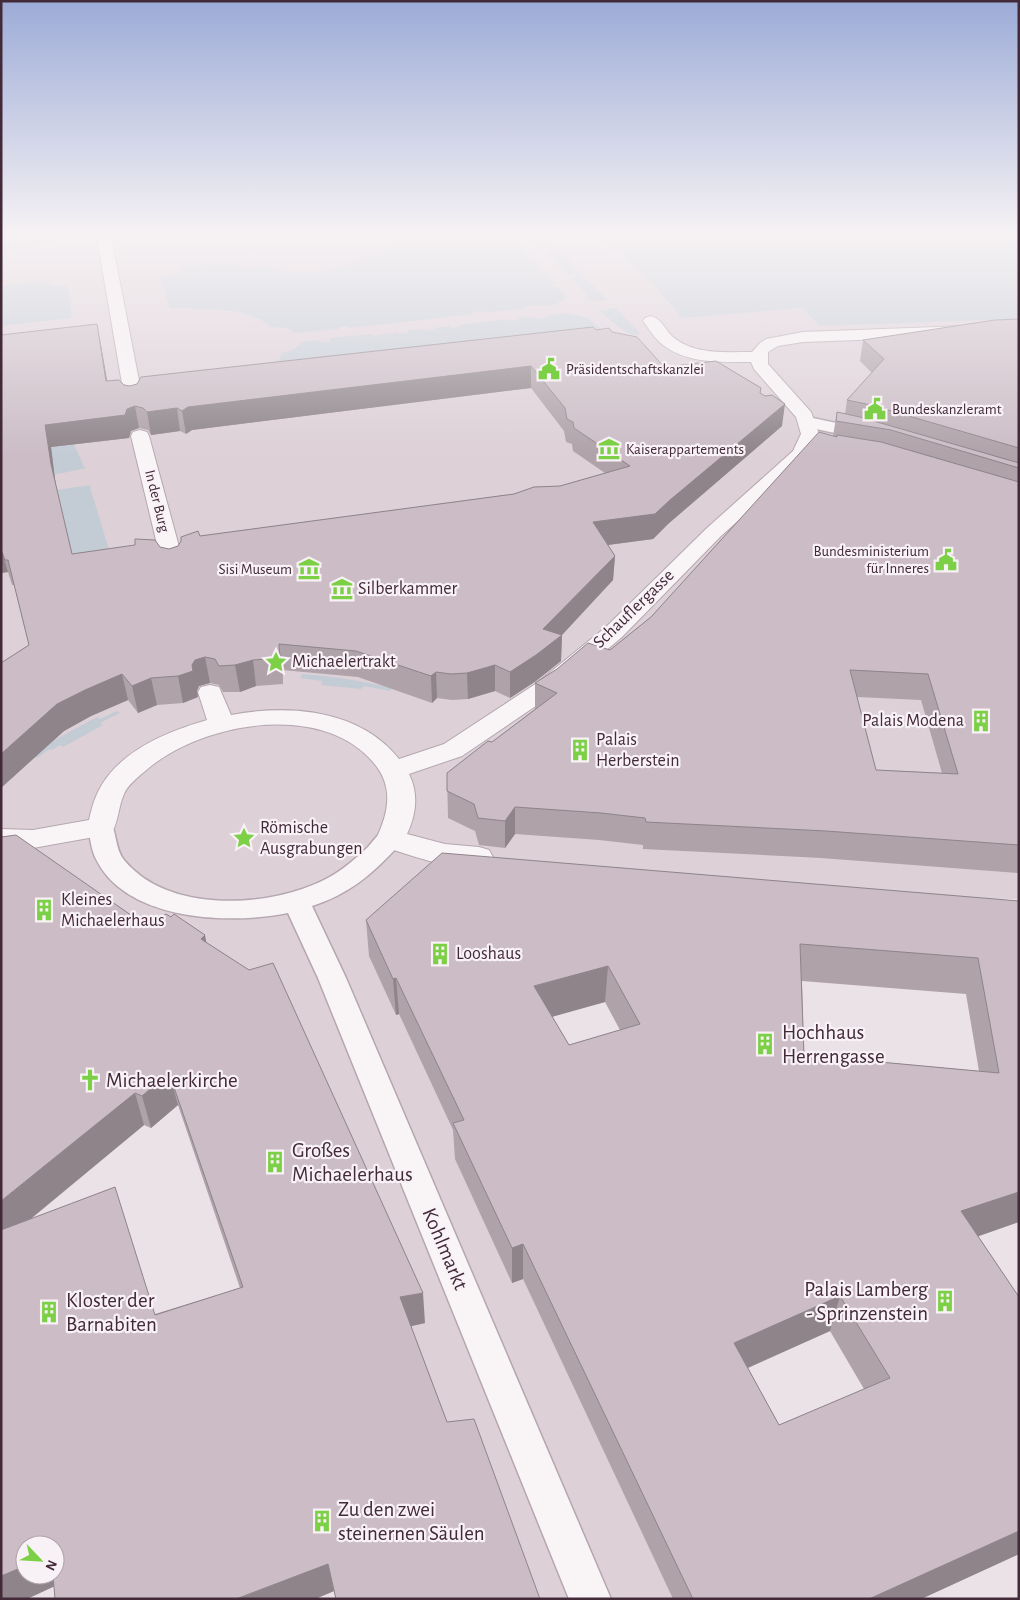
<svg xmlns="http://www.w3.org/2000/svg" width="1020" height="1600" font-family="'Alegreya Sans',sans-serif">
	<rect width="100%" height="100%" fill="#ebe2e7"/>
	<path fill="#ddd0d7" d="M 1,232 L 1019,232 L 1019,899 L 444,889 L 373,964 L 396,1015 L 399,1014 L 465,1156 L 513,1283 L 523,1279 L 673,1599 L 530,1599 L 449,1452 L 1,864 Z"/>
	<path fill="#c3ccd5" d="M 1,232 L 60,232 L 61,238 L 47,241 L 40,246 L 1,249 Z
		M 480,232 L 492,235 L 508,236 L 511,239 L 506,240 L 509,242 L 515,242 L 530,257 L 525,258 L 528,261 L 533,260 L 542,270 L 537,271 L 540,274 L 545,273 L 555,283 L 550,284 L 553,287 L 558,287 L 565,294 L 565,299 C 551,309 539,305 525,306 L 526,308 L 484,313 L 481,311 L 472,312 L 473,314 L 350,328 L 348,326 L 339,327 L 339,329 L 295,333 L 287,328 L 271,327 L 260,319 L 238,312 L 212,309 L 170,308 L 160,278 L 178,273 L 184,267 L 238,262 L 240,268 L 262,266 L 287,272 L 318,272 L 347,266 L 366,255 L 386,253 L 384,249 L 397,244 L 404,239 Z
		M 531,232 L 541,232 L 607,300 L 593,301 L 587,299 L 586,294 L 571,278 L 577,277 L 574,274 L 568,275 L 545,252 L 550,251 L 548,248 L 543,249 L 528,235 Z
		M 597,232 L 1019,232 L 1019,319 L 820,326 L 802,308 L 682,318 L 655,286 Z
		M 43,281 L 53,286 L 68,286 L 72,318 L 1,326 L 1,286 Z
		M 616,308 L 640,333 L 638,335 C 626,337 610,318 599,311 Z
		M 567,313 L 588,318 L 608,336 L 275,368 L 282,353 L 293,350 L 302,342 L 318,340 L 320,342 L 331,341 L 330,338 L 373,334 L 374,336 L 397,332 L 399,334 L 408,333 L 408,330 L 425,329 L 426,331 L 435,330 L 435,328 L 449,326 L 451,328 L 460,327 L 459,325 L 508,319 L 510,321 L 519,320 L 518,318 L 535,317 L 537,319 L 546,318 L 545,316 Z
		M 74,444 L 84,467 L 87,468 L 53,475 L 47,448 Z
		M 91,485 L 90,487 L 116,573 L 70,580 L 57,490 Z
		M 302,674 C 333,676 362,681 392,688 L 390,691 L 364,686 L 361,689 L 321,685 L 322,681 L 300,678 Z
		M 117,711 L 120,713 L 100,723 L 103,725 L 63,747 L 60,745 L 52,750 L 50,749 L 37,758 L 33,756 L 51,742 L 97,717 L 100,719 Z"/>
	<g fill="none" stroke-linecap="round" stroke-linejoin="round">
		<g stroke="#b5a7af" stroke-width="3">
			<path id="pedestrian" d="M 808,417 L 874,431 L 876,435 L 874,439 L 868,440 L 802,426 L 800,422 L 802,418 Z
				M 101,819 L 110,821 C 117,833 115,849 124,860 C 168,914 270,908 326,879 C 342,871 355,859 368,847 C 372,843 376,836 381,833 C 387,829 393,831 399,833 L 403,839 L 399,845 C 374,873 348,895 312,906 L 346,978 L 611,1599 L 569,1599 L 318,978 L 288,913 C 229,925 124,921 95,857 C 91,848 90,837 88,827 L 92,821 Z"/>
		</g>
		<g stroke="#b5a7af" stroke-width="2">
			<path id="minor" d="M 96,232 L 110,232 L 143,401 L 140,405 L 134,406 L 128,405 L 125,401 Z
				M 651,316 C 662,319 665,330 673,337 C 694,355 726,352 752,352 L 760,343 L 766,339 L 803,332 L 1019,324 L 1019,334 L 803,342 L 778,346 L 768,352 L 768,364 L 811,412 L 819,434 L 808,458 L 721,536 L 622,637 L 555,693 L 462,756 L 409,774 C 419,794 416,815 407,834 L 445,844 L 479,847 L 489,850 L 493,857 L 489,864 C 455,874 413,855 380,846 L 376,839 C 389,812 394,786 373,762 C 320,700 198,723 144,772 C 137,778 127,786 124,794 C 118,807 119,821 111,834 L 33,848 L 1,847 L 1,829 L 33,830 L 89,820 C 91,811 93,802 97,794 C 116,752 166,732 207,720 L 198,692 L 201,687 L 210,685 L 219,687 L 231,715 C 289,704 360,709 399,759 L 444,744 L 537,683 L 606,627 L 707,528 L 793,451 L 801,434 L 796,417 L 754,369 L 751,362 C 723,362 687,364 663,345 C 655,339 649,329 643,321 L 645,318 Z
				M 140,430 L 147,432 L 149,436 L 184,565 L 181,570 L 173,572 L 165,570 L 162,565 L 131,436 L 133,432 Z"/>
		</g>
		<use href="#pedestrian" fill="#f9f5f7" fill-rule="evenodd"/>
		<use href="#minor" fill="#f9f5f7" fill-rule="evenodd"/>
	</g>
	<path fill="#afa2a9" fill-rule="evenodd" d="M 1019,319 L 1019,873 L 821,858 L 643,849 L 643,845 L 599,840 L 515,834 L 505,848 L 479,845 L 475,831 L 448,818 L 447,773 L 492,742 L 535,709 L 535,683 L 610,650 L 651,617 L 833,436 L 837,412 L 845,414 L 847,400 L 872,373 L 860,361 L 863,340 ZM 857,697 L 921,700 L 942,773 L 876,770 Z
		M 596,330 L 612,332 L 664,367 L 760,394 L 782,426 L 668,524 L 653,539 L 608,545 L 615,556 L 613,580 L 562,635 L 561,661 L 536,681 L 510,698 L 495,691 L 468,699 L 452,700 L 437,698 L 432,703 L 358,677 L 282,670 L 283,684 L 256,686 L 240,692 L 223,692 L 219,685 L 210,683 L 199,686 L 197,691 L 198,697 L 183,703 L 157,705 L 138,713 L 128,700 L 91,716 L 64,731 L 2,787 L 1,787 L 1,663 L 29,645 L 14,585 L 12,585 L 8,572 L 1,573 L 1,335 L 101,345 L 107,381 L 130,386 ZM 531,388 L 564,431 L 566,442 L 572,444 L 573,451 L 605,473 L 560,486 L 514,494 L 200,536 L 178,546 L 169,549 L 160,547 L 72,554 L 56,487 L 51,447 L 129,438 L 131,431 L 139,428 L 148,430 L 151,435 L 180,431 L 186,434 L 192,430 Z
		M 1,837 L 138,920 L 206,942 L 425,1323 L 411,1326 L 447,1422 L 540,1599 L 336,1599 L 334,1591 L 315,1599 L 55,1599 ZM 178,1105 L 240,1288 L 155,1314 L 31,1219 L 144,1125 L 151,1128 Z
		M 1019,901 L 1019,1222 L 978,1236 L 1019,1297 L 1019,1554 L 921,1599 L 673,1599 L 523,1279 L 512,1283 L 455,1159 L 453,1130 L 399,1014 L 396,1015 L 369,956 L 366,920 ZM 802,981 L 966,994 L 979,1071 L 804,1055 ZM 605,1002 L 620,1030 L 569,1045 L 552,1016 ZM 830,1331 L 864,1389 L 779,1425 L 748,1368 Z"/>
	<path fill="#8e848a" d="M 97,324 L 101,345 L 111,403 L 106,381 Z
		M 531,366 L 531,388 L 192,430 L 186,434 L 182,411 L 188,407 Z
		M 785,404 L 782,426 L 668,524 L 653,539 L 592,547 L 593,522 L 670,500 Z
		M 135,406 L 139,428 L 131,431 L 129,438 L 51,447 L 56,488 L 51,464 L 45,425 L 127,409 Z
		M 177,408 L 180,431 L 151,435 L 147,412 Z
		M 1,549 L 8,572 L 1,573 Z
		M 615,556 L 613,580 L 561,636 L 562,635 L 561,661 L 536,681 L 510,698 L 510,672 L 543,629 Z
		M 279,644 L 282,670 L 283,684 L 280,658 Z
		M 205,657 L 210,683 L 199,686 L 197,691 L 198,697 L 183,703 L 178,676 L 192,665 L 195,660 Z
		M 253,660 L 256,686 L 240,692 L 235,665 Z
		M 495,665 L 495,691 L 468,699 L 467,673 Z
		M 436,672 L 437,698 L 432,703 L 431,676 Z
		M 122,674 L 128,700 L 91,716 L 64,731 L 2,787 L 1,784 L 1,754 L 57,704 L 85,690 Z
		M 151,678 L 157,705 L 138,713 L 132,686 Z
		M 515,807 L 515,834 L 505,848 L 505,821 Z
		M 205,935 L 211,967 L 201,939 Z
		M 608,966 L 605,1002 L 534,1022 L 534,986 Z
		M 396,978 L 399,1014 L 396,1015 L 393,979 Z
		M 169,1073 L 178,1105 L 151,1128 L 142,1096 Z
		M 135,1093 L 144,1125 L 1,1243 L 1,1201 Z
		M 1019,1192 L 1019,1222 L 948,1247 L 961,1211 Z
		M 523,1244 L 523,1279 L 512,1283 L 512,1248 Z
		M 423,1293 L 425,1323 L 403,1328 L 400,1297 Z
		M 840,1296 L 830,1331 L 727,1377 L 734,1343 Z
		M 1019,1531 L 1019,1554 L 921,1599 L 869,1599 Z
		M 328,1564 L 334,1591 L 315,1599 L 236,1599 Z
		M 25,1566 L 25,1575 L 55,1575 L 66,1581 L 27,1599 L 1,1599 L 1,1576 Z"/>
	<path fill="#cbbcc5" stroke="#8e848a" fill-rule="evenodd" d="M 1019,319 L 1019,448 L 871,405 L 847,400 L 884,359 L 863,340 L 995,320 Z
		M 97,324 L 106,381 L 119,380 L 124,385 L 130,386 L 137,384 L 141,377 L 593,327 L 596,330 L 609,328 L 612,332 L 637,337 L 664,367 L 716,361 L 761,388 L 760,393 L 765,396 L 772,395 L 785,404 L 670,500 L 655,514 L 593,522 L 615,556 L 543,629 L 562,635 L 536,655 L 510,672 L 495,665 L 467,673 L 451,674 L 436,672 L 431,676 L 356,651 L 279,644 L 280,658 L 253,660 L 235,665 L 219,666 L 215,659 L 205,657 L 195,660 L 192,665 L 193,671 L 178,676 L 151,678 L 132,686 L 122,674 L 85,690 L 57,704 L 1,754 L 1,663 L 29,645 L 8,560 L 5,560 L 1,549 L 1,335 ZM 531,366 L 565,408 L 567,419 L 573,422 L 574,428 L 630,466 L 560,486 L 534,487 L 514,494 L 200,536 L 198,531 L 181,537 L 181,541 L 178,546 L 169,549 L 160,547 L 155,540 L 135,539 L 135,545 L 72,554 L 51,464 L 45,425 L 125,415 L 127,409 L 135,406 L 143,408 L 147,412 L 177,408 L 182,411 L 188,407 Z
		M 837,412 L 860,417 L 1019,463 L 1019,468 L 891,430 L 836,421 Z
		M 819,432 L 837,437 L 837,435 L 881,442 L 1019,482 L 1019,845 L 826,831 L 646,822 L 645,818 L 601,813 L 515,807 L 505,821 L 478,818 L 474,804 L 447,791 L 447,773 L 488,741 L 492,742 L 557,693 L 535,683 L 557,669 L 588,643 L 610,650 L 651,617 ZM 850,670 L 928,674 L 958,774 L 876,770 Z
		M 16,835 L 138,920 L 142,917 L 151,924 L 166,914 L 171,917 L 174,914 L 205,935 L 201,939 L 249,970 L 273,963 L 423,1293 L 400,1297 L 447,1422 L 474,1419 L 540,1599 L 336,1599 L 328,1564 L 236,1599 L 55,1599 L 53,1575 L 55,1575 L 55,1545 L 25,1545 L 25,1566 L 1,1576 L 1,1230 L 115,1187 L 155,1315 L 243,1287 L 169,1073 L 142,1096 L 135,1093 L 1,1201 L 1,837 Z
		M 442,853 L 1019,901 L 1019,1192 L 961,1211 L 1019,1297 L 1019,1531 L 869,1599 L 693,1599 L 523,1244 L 512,1248 L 453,1123 L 464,1120 L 396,978 L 393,979 L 366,920 ZM 800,944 L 978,958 L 999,1073 L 804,1055 ZM 608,966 L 640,1024 L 569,1045 L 534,986 ZM 840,1296 L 890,1378 L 779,1425 L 734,1343 Z"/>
	<linearGradient id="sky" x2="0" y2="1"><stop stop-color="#9cabd7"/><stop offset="0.51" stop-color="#f6f2f4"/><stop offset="1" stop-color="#f6f2f4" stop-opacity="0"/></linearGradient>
	<rect width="1020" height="456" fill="url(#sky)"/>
	<defs>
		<g id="civic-bare" transform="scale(1.725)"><path d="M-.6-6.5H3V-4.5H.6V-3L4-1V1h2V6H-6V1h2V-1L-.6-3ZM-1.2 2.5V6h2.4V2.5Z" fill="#7cd046" stroke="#f8f2f6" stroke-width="2.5" paint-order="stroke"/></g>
		<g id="museum-bare" transform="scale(1.725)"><path d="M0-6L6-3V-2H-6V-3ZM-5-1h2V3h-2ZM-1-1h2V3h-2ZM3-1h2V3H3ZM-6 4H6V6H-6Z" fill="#7cd046" stroke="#f8f2f6" stroke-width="2.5" paint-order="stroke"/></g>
		<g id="sight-bare" transform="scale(1.725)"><path d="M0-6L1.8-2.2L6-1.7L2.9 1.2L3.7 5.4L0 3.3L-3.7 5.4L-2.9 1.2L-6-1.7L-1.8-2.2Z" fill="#7cd046" stroke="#f8f2f6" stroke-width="2.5" paint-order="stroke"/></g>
		<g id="building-bare" transform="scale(1.725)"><path d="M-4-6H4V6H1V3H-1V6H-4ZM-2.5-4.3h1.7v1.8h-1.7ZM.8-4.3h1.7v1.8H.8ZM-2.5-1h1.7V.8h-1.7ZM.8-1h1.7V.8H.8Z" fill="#7cd046" stroke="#f8f2f6" stroke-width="2.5" paint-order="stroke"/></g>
		<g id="church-bare" transform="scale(1.725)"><path d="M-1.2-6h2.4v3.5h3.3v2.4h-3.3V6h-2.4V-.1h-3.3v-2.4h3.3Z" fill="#7cd046" stroke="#f8f2f6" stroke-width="2.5" paint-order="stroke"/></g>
	</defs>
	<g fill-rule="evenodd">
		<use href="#civic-bare" x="549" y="369"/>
		<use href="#civic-bare" x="875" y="409"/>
		<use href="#museum-bare" x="609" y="449"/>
		<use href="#civic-bare" x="946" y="560"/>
		<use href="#museum-bare" x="309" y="569"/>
		<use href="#museum-bare" x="342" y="589"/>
		<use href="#sight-bare" x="276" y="662"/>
		<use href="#building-bare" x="981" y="721"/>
		<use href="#building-bare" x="580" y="750"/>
		<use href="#sight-bare" x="244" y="838"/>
		<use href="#building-bare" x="44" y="910"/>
		<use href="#building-bare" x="440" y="954"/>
		<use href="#building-bare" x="765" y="1044"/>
		<use href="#church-bare" x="90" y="1080"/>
		<use href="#building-bare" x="275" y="1162"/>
		<use href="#building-bare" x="945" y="1301"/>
		<use href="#building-bare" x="49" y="1312"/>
		<use href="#building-bare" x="322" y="1521"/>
	</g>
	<g text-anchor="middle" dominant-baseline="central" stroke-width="4.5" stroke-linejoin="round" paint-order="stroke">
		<g font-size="15" fill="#432a39" stroke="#f8f2f6" text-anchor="start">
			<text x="566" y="369">Präsidentschaftskanzlei</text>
			<text x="892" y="409">Bundeskanzleramt</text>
			<text x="626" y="449">Kaiserappartements</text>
			<text x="929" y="551" text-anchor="end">Bundesministerium<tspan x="929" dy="17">für Inneres</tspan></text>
			<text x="292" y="569" text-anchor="end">Sisi Museum</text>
		</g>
		<g font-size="15" fill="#432a39" stroke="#f8f2f6">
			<text transform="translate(157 501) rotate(76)">In der Burg</text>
		</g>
		<g font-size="18" fill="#432a39" stroke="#f8f2f6" text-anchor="start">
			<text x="358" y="589">Silberkammer</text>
			<text x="292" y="662">Michaelertrakt</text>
			<text x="964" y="721" text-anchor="end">Palais Modena</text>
			<text x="596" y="740">Palais<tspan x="596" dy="21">Herberstein</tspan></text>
			<text x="260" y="828">Römische<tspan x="260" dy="21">Ausgrabungen</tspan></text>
			<text x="61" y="900">Kleines<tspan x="61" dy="21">Michaelerhaus</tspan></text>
			<text x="456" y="954">Looshaus</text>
		</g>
		<g font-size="18" fill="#432a39" stroke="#f8f2f6">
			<text transform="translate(634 609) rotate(-44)">Schauflergasse</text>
		</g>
		<g font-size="21" fill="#432a39" stroke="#f8f2f6" text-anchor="start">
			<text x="782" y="1032">Hochhaus<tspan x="782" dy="24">Herrengasse</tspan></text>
			<text x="106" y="1080">Michaelerkirche</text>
			<text x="292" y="1150">Großes<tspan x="292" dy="24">Michaelerhaus</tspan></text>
			<text x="928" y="1289" text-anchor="end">Palais Lamberg<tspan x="928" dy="24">- Sprinzenstein</tspan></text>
			<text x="66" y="1300">Kloster der<tspan x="66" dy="24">Barnabiten</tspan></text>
			<text x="338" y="1509">Zu den zwei<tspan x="338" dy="24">steinernen Säulen</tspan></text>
		</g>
		<g font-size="21" fill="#432a39" stroke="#f8f2f6">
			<text transform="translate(445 1249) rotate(67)">Kohlmarkt</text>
		</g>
	</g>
	<rect width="1020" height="1600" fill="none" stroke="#432a39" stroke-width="5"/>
	<g transform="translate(40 1560) rotate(115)"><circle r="24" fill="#f8f2f6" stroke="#b0a2aa"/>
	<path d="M0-4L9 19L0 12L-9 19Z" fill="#7cd046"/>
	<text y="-8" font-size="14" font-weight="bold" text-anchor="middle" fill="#432a39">N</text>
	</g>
</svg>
